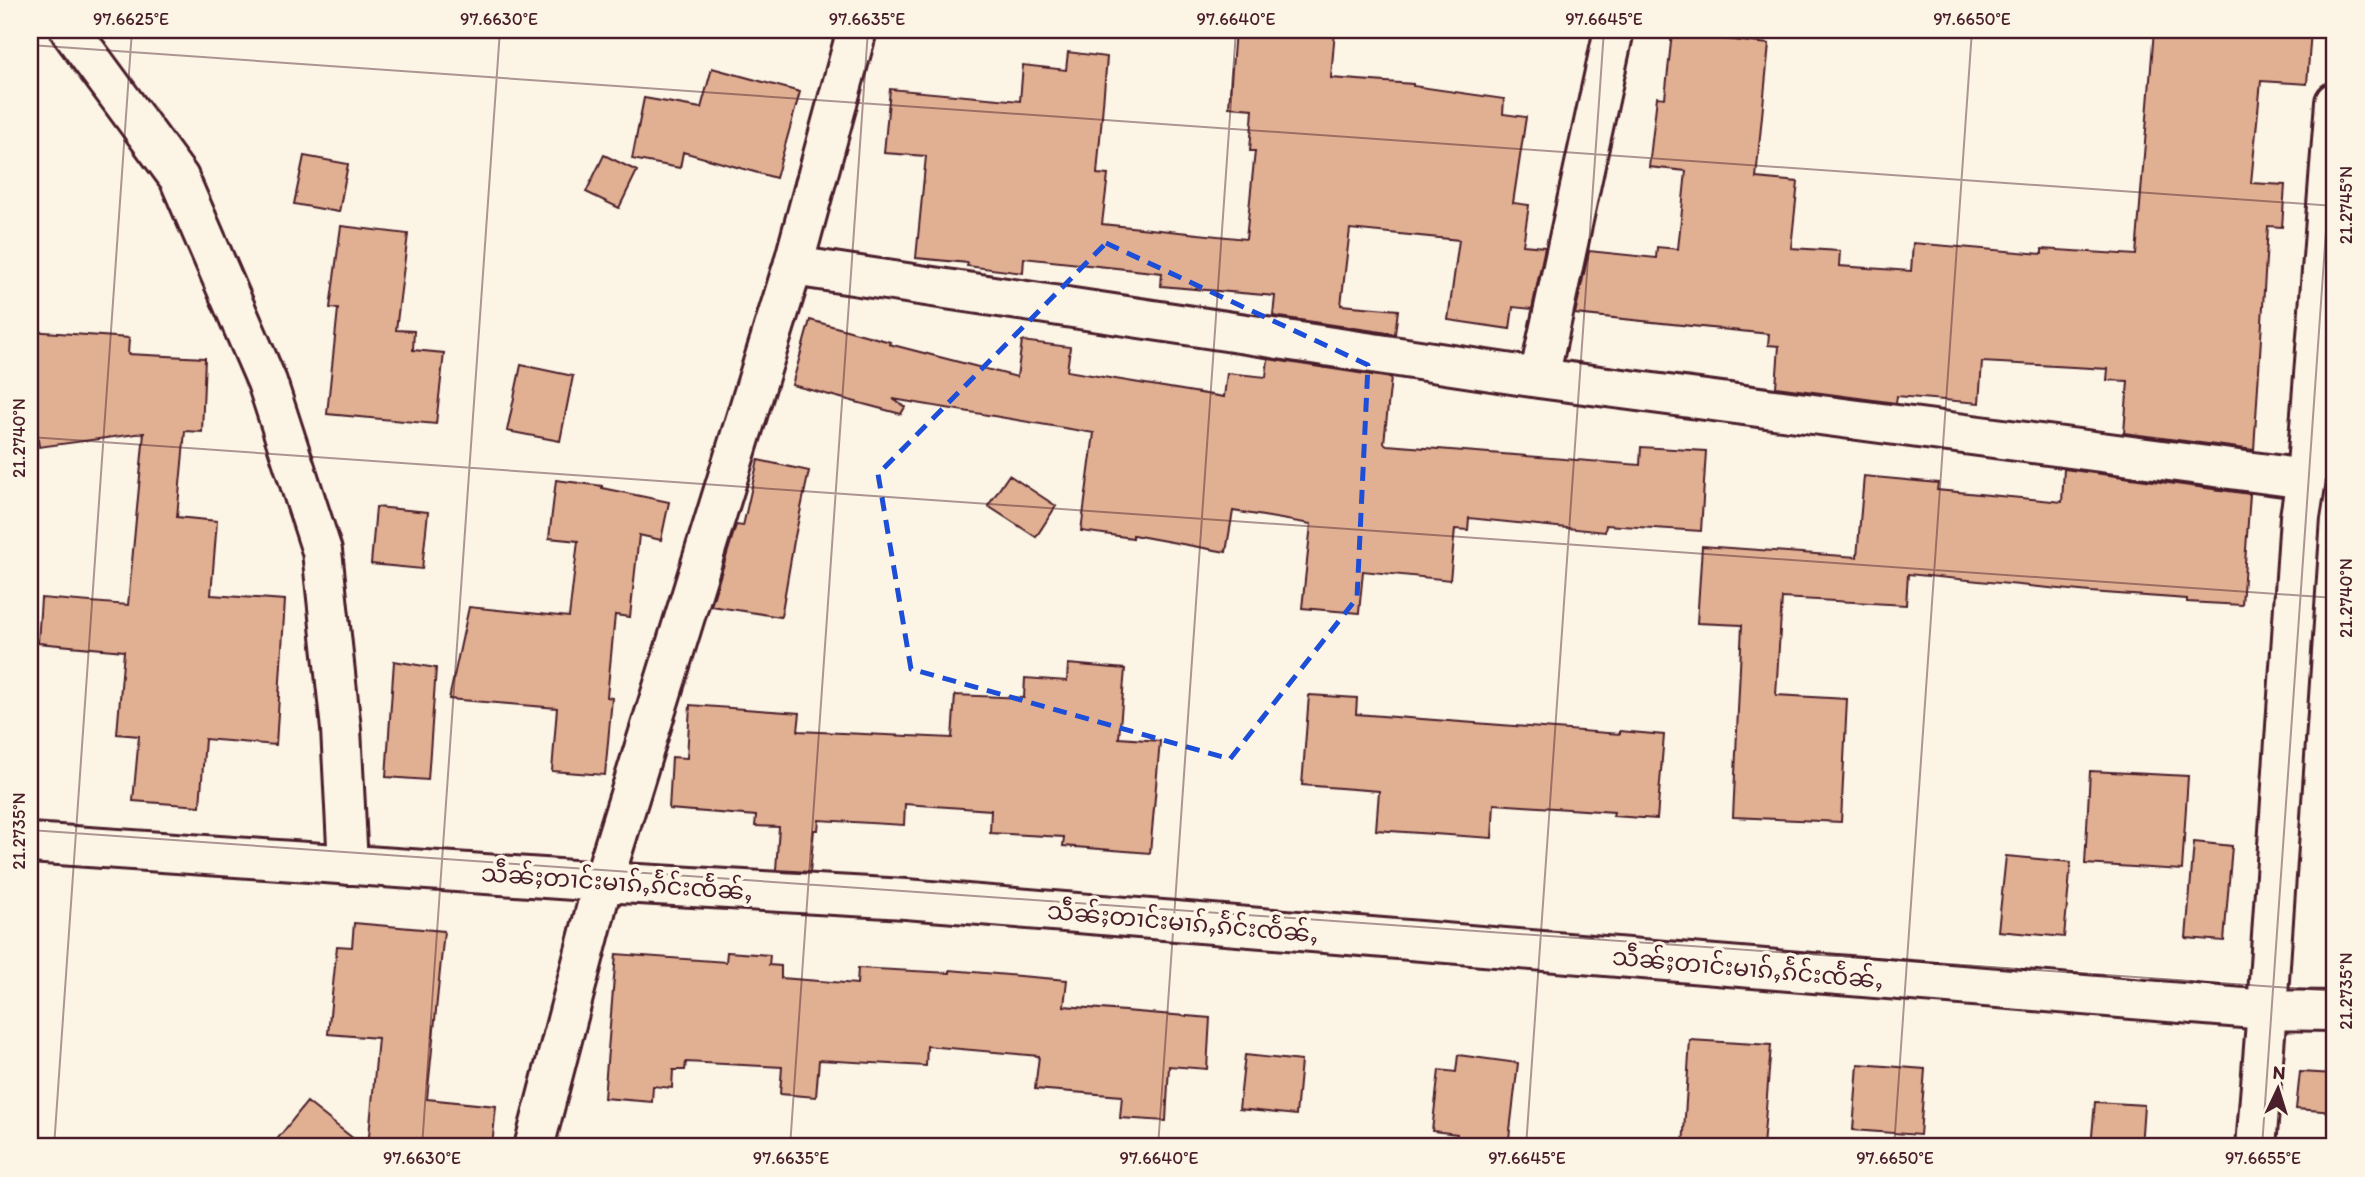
<svg xmlns="http://www.w3.org/2000/svg" width="2365" height="1177" font-family="Itim,'Noto Sans Myanmar',sans-serif">
	<rect width="100%" height="100%" fill="#fcf5e5"/>
	<filter id="ink" filterUnits="userSpaceOnUse"><feTurbulence type="fractalNoise" baseFrequency=".0143" numOctaves="2"/><feDisplacementMap in="SourceGraphic" scale="14" xChannelSelector="R" yChannelSelector="G"/><feConvolveMatrix kernelMatrix="1 2 1 2 8 2 1 2 1" color-interpolation-filters="sRGB"/></filter>
	<g filter="url(#ink)">
		<path fill="#e1b093" stroke="#4a1f2b" stroke-width="2" d="M 1235,30 L 1335,30 L 1331,78 L 1413,84 L 1413,86 L 1504,99 L 1503,114 L 1526,117 L 1513,203 L 1529,205 L 1523,245 L 1545,247 L 1532,309 L 1513,307 L 1510,329 L 1448,320 L 1459,240 L 1350,229 L 1341,305 L 1398,310 L 1395,334 L 1273,316 L 1275,296 L 1161,286 L 1162,273 L 1024,258 L 1023,273 L 967,266 L 968,263 L 916,258 L 926,156 L 884,153 L 890,89 L 1020,101 L 1023,65 L 1066,70 L 1068,52 L 1107,57 L 1097,174 L 1108,175 L 1102,224 L 1246,239 L 1255,151 L 1250,151 L 1253,109 L 1229,107 Z
			M 2154,30 L 2311,30 L 2307,84 L 2261,81 L 2251,183 L 2285,185 L 2282,227 L 2268,226 L 2254,450 L 2124,433 L 2128,381 L 2107,380 L 2108,369 L 1982,362 L 1979,403 L 1897,396 L 1896,403 L 1776,387 L 1779,346 L 1768,345 L 1769,334 L 1575,314 L 1589,251 L 1656,258 L 1657,247 L 1678,249 L 1686,171 L 1649,167 L 1657,97 L 1665,98 L 1672,33 L 1769,44 L 1756,178 L 1798,182 L 1791,248 L 1840,251 L 1839,266 L 1911,271 L 1913,243 L 2042,254 L 2042,249 L 2136,255 Z
			M 712,68 L 800,92 L 776,178 L 683,152 L 680,168 L 632,159 L 644,98 L 701,108 Z
			M 604,155 L 637,171 L 619,208 L 586,192 Z
			M 304,156 L 348,164 L 339,212 L 294,204 Z
			M 341,226 L 408,234 L 396,330 L 414,331 L 413,350 L 444,353 L 436,424 L 327,414 L 338,309 L 330,308 Z
			M 810,320 L 890,342 L 889,344 L 1017,377 L 1022,341 L 1070,347 L 1067,371 L 1224,397 L 1227,373 L 1266,377 L 1268,359 L 1391,378 L 1384,443 L 1387,445 L 1640,465 L 1641,447 L 1706,451 L 1701,531 L 1606,525 L 1605,532 L 1469,518 L 1468,530 L 1455,529 L 1450,580 L 1363,571 L 1359,613 L 1302,608 L 1311,524 L 1233,511 L 1226,552 L 1133,535 L 1133,538 L 1081,531 L 1094,433 L 893,399 L 905,407 L 901,414 L 792,385 Z
			M 30,331 L 129,338 L 128,354 L 205,358 L 202,432 L 185,431 L 177,517 L 217,521 L 211,595 L 285,600 L 276,745 L 205,739 L 200,806 L 133,801 L 139,736 L 117,734 L 124,651 L 38,643 L 41,598 L 128,605 L 144,433 L 39,447 L 30,384 Z
			M 521,365 L 573,376 L 560,441 L 507,431 Z
			M 758,460 L 809,471 L 794,541 L 781,617 L 711,606 L 736,525 L 743,526 Z
			M 2064,469 L 2250,494 L 2242,605 L 2187,602 L 2187,599 L 2090,592 L 1908,574 L 1906,605 L 1782,598 L 1776,695 L 1847,699 L 1841,822 L 1733,817 L 1742,625 L 1697,623 L 1702,546 L 1857,557 L 1864,476 L 1938,483 L 1937,490 L 2062,502 Z
			M 1009,475 L 1056,506 L 1036,537 L 988,506 Z
			M 556,480 L 602,486 L 602,488 L 669,502 L 661,540 L 639,535 L 630,617 L 615,615 L 607,697 L 612,698 L 605,775 L 552,771 L 557,708 L 449,699 L 469,607 L 569,617 L 578,541 L 549,538 Z
			M 376,507 L 428,512 L 422,569 L 371,564 Z
			M 394,661 L 436,668 L 428,780 L 386,777 Z
			M 1068,664 L 1125,669 L 1119,738 L 1160,741 L 1150,853 L 1063,846 L 1064,837 L 990,833 L 991,810 L 905,804 L 904,825 L 819,820 L 818,830 L 814,830 L 810,872 L 776,870 L 779,827 L 755,826 L 756,816 L 669,809 L 672,757 L 687,758 L 690,705 L 800,713 L 798,731 L 952,738 L 955,695 L 1024,698 L 1025,678 L 1067,681 Z
			M 1309,695 L 1357,698 L 1356,714 L 1620,734 L 1620,731 L 1664,735 L 1657,819 L 1613,816 L 1614,812 L 1494,804 L 1492,838 L 1376,830 L 1379,791 L 1302,785 Z
			M 2090,771 L 2188,776 L 2182,870 L 2085,864 Z
			M 2194,842 L 2232,846 L 2224,941 L 2186,938 Z
			M 2006,856 L 2071,862 L 2064,937 L 1998,931 Z
			M 354,923 L 444,931 L 427,1099 L 496,1106 L 492,1147 L 368,1147 L 378,1038 L 328,1034 L 337,946 L 352,947 Z
			M 727,952 L 770,955 L 769,965 L 781,966 L 781,978 L 857,984 L 858,968 L 950,973 L 950,970 L 1067,980 L 1064,1006 L 1210,1018 L 1207,1069 L 1169,1066 L 1166,1121 L 1120,1118 L 1122,1096 L 1035,1089 L 1039,1056 L 927,1046 L 926,1066 L 819,1060 L 816,1097 L 780,1094 L 782,1067 L 686,1062 L 685,1070 L 673,1070 L 672,1088 L 653,1086 L 652,1102 L 604,1098 L 616,954 L 726,962 Z
			M 1690,1040 L 1771,1045 L 1763,1147 L 1683,1147 Z
			M 1245,1055 L 1301,1061 L 1296,1115 L 1239,1109 Z
			M 1458,1055 L 1518,1063 L 1508,1147 L 1456,1147 L 1457,1134 L 1432,1131 L 1439,1070 L 1456,1072 Z
			M 1858,1064 L 1925,1069 L 1920,1135 L 1853,1130 Z
			M 2300,1072 L 2335,1074 L 2335,1112 L 2296,1109 Z
			M 307,1102 L 364,1147 L 271,1147 Z
			M 2095,1102 L 2144,1105 L 2141,1147 L 2091,1147 Z"/>
		<g fill="none" stroke-linecap="round" stroke-linejoin="round">
			<g stroke="#4a1f2b" stroke-width="44">
				<path id="minor" d="M 70,30 L 179,178 L 267,382 L 322,551 L 341,729 L 348,865
					M 793,266 L 1539,378 L 2306,479
					M 1539,378 L 1614,30
					M 30,843 L 603,882 L 906,899 L 2267,1010 L 2335,1011
					M 534,1147 L 603,882 L 793,266 L 857,30
					M 2256,1147 L 2267,1010 L 2300,517 L 2306,479 L 2335,102"/>
			</g>
			<use href="#minor" stroke="#fcf5e5" stroke-width="38"/>
		</g>
	</g>
	<path fill="none" stroke="#1d4ed8" stroke-width="5" stroke-dasharray="14 9" stroke-linejoin="round" d="M 1106,243 L 1368,365 L 1357,598 L 1230,759 L 911,669 L 878,474 Z"/>
	<path fill="none" stroke="#4a1f2b" stroke-width="2" stroke-opacity="0.45" d="M 30,45 L 2335,206M 30,437 L 2335,598M 30,830 L 2335,991M 54,1147 L 132,30M 422,1147 L 500,30M 790,1147 L 868,30M 1158,1147 L 1236,30M 1526,1147 L 1604,30M 1894,1147 L 1972,30M 2262,1147 L 2335,102"/>
	<g text-anchor="middle" dominant-baseline="central" stroke-width="7" stroke-linejoin="round" paint-order="stroke">
		<g font-size="24" fill="#4a1f2b" stroke="#fcf5e5">
			<text transform="translate(617 882) rotate(4)">သဵၼ်ႈတၢင်းမၢၵ်ႇၵႅင်းၸႅၼ်ႇ</text>
			<text transform="translate(1183 922) rotate(5)">သဵၼ်ႈတၢင်းမၢၵ်ႇၵႅင်းၸႅၼ်ႇ</text>
			<text transform="translate(1748 968) rotate(5)">သဵၼ်ႈတၢင်းမၢၵ်ႇၵႅင်းၸႅၼ်ႇ</text>
		</g>
	</g>
	<rect width="2365" height="1177" fill="none" stroke="#fcf5e5" stroke-width="77"/>
	<g transform="translate(2278 1089) rotate(4)" stroke="#fcf5e5" stroke-width="5" paint-order="stroke">
	<path d="M0-5L12 26L0 18L-12 26Z" fill="#4a1f2b"/>
	<text y="-10" font-size="19" font-weight="bold" text-anchor="middle" fill="#4a1f2b">N</text>
	</g>
	<rect x="38" y="38" width="2288" height="1100" fill="none" stroke="#4a1f2b" stroke-width="2.5"/>
	<g font-size="18" text-anchor="middle" fill="#4a1f2b">
		<text x="131" y="25">97.6625°E</text>
		<text x="499" y="25">97.6630°E</text>
		<text x="867" y="25">97.6635°E</text>
		<text x="1236" y="25">97.6640°E</text>
		<text x="1604" y="25">97.6645°E</text>
		<text x="1972" y="25">97.6650°E</text>
		<text transform="translate(2346 205) rotate(-90)" y="6">21.2745°N</text>
		<text transform="translate(19 438) rotate(-90)" y="6">21.2740°N</text>
		<text transform="translate(2346 598) rotate(-90)" y="6">21.2740°N</text>
		<text transform="translate(19 831) rotate(-90)" y="6">21.2735°N</text>
		<text transform="translate(2346 991) rotate(-90)" y="6">21.2735°N</text>
		<text x="422" y="1164">97.6630°E</text>
		<text x="791" y="1164">97.6635°E</text>
		<text x="1159" y="1164">97.6640°E</text>
		<text x="1527" y="1164">97.6645°E</text>
		<text x="1895" y="1164">97.6650°E</text>
		<text x="2263" y="1164">97.6655°E</text>
	</g>
</svg>
